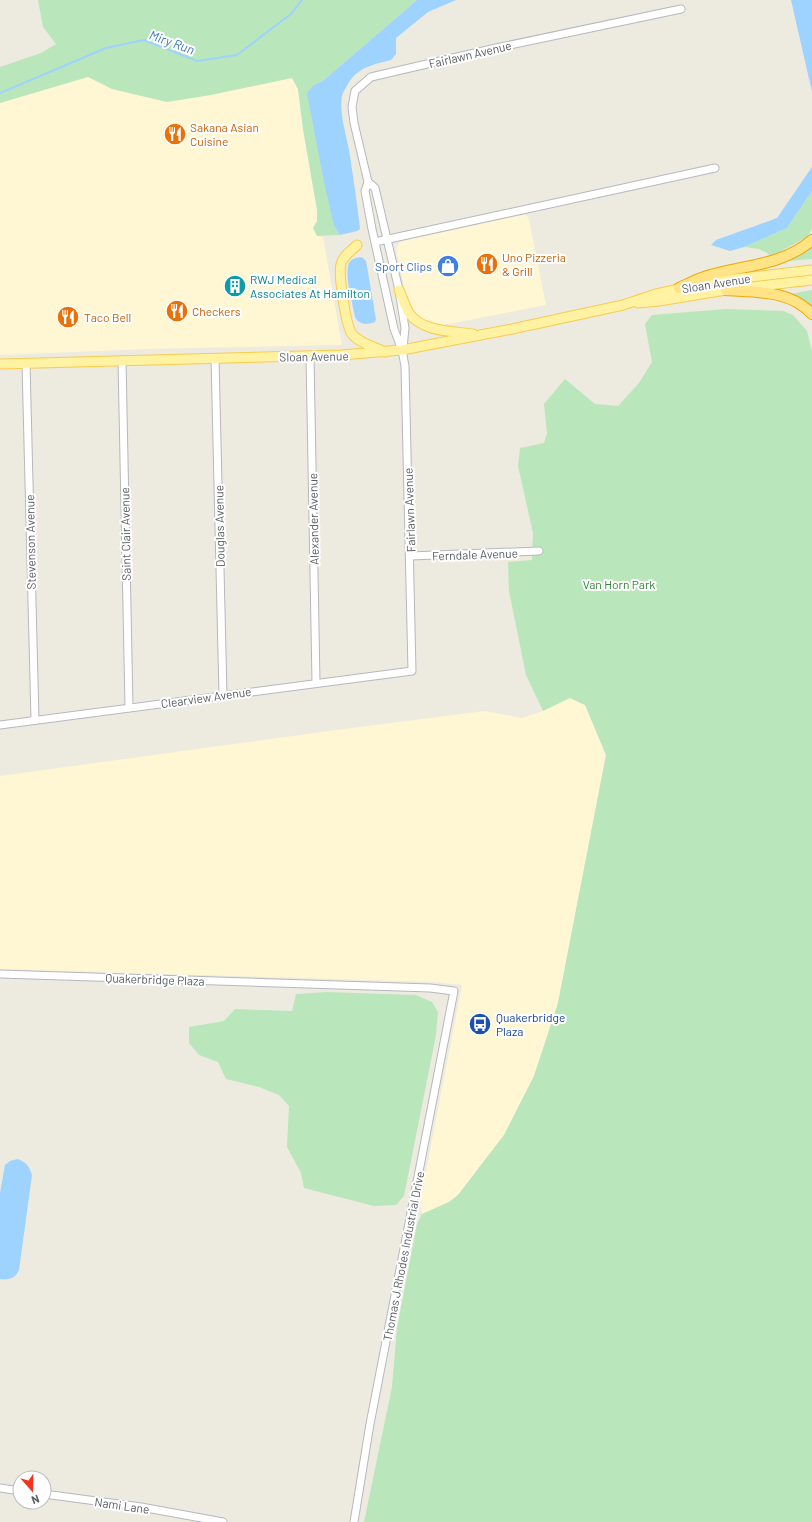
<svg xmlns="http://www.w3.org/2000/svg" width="812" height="1522" font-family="Barlow,sans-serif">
	<rect width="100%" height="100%" fill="#edeae0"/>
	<path fill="#fff6d3" d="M 88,76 L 112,89 L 292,78 L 298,89 L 303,129 L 317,210 L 317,236 L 323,237 L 342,345 L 148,349 L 0,355 L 0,103 Z
		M 523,215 L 526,215 L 529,219 L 546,305 L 444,325 L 433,324 L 417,318 L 407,300 L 396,249 L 399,243 L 402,241 Z
		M 570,698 L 585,705 L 606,755 L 558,1003 L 534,1076 L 504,1135 L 458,1195 L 449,1202 L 422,1214 L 420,1202 L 462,985 L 433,982 L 0,969 L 0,776 L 336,730 L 485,711 L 522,718 L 543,711 Z"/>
	<path fill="#bae6bb" d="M 38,0 L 417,0 L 324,80 L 314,85 L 334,226 L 340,235 L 317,236 L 313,228 L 317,221 L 317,210 L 303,129 L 298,89 L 292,78 L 211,95 L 167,102 L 112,89 L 88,77 L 0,103 L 0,67 L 41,53 L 56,44 L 43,27 Z
		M 812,191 L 812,229 L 807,237 L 772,256 L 759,249 L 744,247 L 787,228 Z
		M 812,245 L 812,259 L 787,261 L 807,251 Z
		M 812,290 L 812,308 L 791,294 Z
		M 726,309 L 783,311 L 793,315 L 807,331 L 812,351 L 812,1522 L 364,1522 L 392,1387 L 397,1328 L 417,1224 L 422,1214 L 449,1202 L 458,1195 L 504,1135 L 534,1076 L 558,1003 L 606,755 L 585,705 L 570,698 L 543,711 L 526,675 L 509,591 L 508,562 L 532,560 L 533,533 L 518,466 L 520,448 L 544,443 L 547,433 L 544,404 L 565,379 L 595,404 L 618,406 L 639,383 L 652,362 L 645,324 L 652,315 Z
		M 327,992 L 416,995 L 432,1002 L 438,1012 L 436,1035 L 404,1196 L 396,1205 L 374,1206 L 304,1188 L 301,1173 L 287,1147 L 289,1106 L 279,1095 L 259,1087 L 226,1079 L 218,1062 L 199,1055 L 189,1043 L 189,1027 L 224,1021 L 235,1009 L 292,1011 L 296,994 Z"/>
	<path fill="#9ed2ff" d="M 417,0 L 456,0 L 428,12 L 396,38 L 396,54 L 391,60 C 375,64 359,67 349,82 C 347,86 343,92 342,96 C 339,112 346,134 349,150 C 353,176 357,202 360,229 L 357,231 L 340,235 L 334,226 L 324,182 L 307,93 L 314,85 L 324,80 Z
		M 791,0 L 812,0 L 812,92 Z
		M 812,167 L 812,191 L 787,228 L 744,247 L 730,251 L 711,245 L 716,240 L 777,218 Z
		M 360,257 L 363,258 L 366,261 L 376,319 L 375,322 C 367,325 359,325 355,317 C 353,304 344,275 349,263 C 351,259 356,258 360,257 Z
		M 18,1159 C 27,1163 29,1166 32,1175 L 19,1270 C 15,1279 9,1280 0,1279 L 0,1193 L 5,1165 L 10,1161 Z"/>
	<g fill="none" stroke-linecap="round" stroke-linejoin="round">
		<path stroke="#9ed2ff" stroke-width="2" d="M 0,93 L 106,48 L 144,40 L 197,61 L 237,55 L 291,14 L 302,0"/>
		<g stroke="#b6b8be" stroke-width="9">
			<path id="minor" d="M 368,182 L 375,188 L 399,290 L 405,328 L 403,348
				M 375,242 L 715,168
				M 310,356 L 316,682
				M 215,358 L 223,695
				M 122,360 L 129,707
				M 26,364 L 35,720
				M 410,556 L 539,551
				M 0,725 L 412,671 L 405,366 L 402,350 L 394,329 L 372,229 L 365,191 L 368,182 L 354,123 L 352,107 L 355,91 L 371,77 L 496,48 L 681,9
				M 0,974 L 430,988 L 454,991 L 370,1424 L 354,1522
				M 0,1488 L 20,1491
				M 44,1494 L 141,1507 L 223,1522"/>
		</g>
		<g stroke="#f9cc4d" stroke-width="11">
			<path id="major" d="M 357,245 C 351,251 343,256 341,264 C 338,274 346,326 352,334 C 359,343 375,347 385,352
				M 399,290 C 402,297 405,306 409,313 C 422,332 452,331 473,334
				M 638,303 L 659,301 L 726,290 L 812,280
				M 0,364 L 341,355 L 402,350 L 512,329 L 623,305 L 656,294 L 716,281 L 812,270"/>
		</g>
		<g stroke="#eda800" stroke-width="12">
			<path id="highway" d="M 679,288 C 688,284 697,279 707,276 C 743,265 782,266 812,240
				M 726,290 C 756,292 790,290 812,314"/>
		</g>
		<use href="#minor" stroke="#fff" stroke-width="7"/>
		<use href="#major" stroke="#fff2a3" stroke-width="9"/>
		<use href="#highway" stroke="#ffe385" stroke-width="10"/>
	</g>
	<defs>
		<g id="restaurant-disc" transform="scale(1.15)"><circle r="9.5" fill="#e8710a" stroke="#fff"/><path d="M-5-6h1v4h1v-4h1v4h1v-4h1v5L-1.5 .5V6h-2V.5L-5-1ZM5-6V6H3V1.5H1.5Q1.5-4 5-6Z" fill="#fff"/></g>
		<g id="shop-disc" transform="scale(1.15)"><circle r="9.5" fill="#3f7fe0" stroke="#fff"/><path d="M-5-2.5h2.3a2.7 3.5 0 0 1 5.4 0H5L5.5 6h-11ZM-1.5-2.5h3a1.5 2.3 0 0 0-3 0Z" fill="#fff"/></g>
		<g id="building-disc" transform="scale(1.15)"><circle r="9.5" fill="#0f9aa8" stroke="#fff"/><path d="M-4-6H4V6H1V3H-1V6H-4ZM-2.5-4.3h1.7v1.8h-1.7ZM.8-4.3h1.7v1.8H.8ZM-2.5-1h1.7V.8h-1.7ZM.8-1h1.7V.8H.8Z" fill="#fff"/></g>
		<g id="bus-disc" transform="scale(1.15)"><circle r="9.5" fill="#1a4fb4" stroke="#fff"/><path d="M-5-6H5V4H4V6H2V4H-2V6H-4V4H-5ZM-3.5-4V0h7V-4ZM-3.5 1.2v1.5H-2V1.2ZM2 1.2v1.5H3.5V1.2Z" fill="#fff"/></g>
	</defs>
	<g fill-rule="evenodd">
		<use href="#restaurant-disc" x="175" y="134"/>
		<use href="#restaurant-disc" x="487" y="264"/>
		<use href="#shop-disc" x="448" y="266"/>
		<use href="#building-disc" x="235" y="286"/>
		<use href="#restaurant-disc" x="177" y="311"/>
		<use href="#restaurant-disc" x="68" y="317"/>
		<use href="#bus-disc" x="480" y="1024"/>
	</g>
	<g text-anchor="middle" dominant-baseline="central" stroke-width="4" stroke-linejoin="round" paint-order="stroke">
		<g font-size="12" fill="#595d62" stroke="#fff">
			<text transform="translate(470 54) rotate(-13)">Fairlawn Avenue</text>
			<text transform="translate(716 283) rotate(-9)">Sloan Avenue</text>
			<text transform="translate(314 356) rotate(-1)">Sloan Avenue</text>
			<text transform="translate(409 510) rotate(-92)">Fairlawn Avenue</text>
			<text transform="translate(313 519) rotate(-91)">Alexander Avenue</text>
			<text transform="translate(219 526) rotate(-91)">Douglas Avenue</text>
			<text transform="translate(125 534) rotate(-91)">Saint Clair Avenue</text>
			<text transform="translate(30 542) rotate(-91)">Stevenson Avenue</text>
			<text transform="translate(475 554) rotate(-2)">Ferndale Avenue</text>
			<text transform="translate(206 697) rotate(-8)">Clearview Avenue</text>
			<text transform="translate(155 979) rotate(2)">Quakerbridge Plaza</text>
			<text transform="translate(403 1256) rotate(-79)">Thomas J Rhodes Industrial Drive</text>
			<text transform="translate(122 1505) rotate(8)">Nami Lane</text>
		</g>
		<g font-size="12" fill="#c56008" stroke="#fff" text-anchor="start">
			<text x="190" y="127">Sakana Asian<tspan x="190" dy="14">Cuisine</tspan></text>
			<text x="502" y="257">Uno Pizzeria<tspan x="502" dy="14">&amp; Grill</tspan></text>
			<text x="192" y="311">Checkers</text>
			<text x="84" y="317">Taco Bell</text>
		</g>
		<g font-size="12" fill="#366cbe" stroke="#fff" text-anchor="end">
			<text x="432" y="266">Sport Clips</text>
		</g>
		<g font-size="12" fill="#0d838f" stroke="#fff" text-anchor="start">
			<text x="250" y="279">RWJ Medical<tspan x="250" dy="14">Associates At Hamilton</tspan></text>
		</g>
		<g font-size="12" fill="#2e8335" stroke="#fff">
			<text x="619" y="584">Van Horn Park</text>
		</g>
		<g font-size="12" fill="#164399" stroke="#fff" text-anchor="start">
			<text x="496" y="1017">Quakerbridge<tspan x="496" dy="14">Plaza</tspan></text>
		</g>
		<g font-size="13" font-style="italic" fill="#3877bf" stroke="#fff">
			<text transform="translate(172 42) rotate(20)">Miry Run</text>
		</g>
	</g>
	<g transform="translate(32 1490) rotate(160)"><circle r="19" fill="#ffffff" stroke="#bdbec0"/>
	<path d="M0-3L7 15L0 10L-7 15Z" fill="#f23520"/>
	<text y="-6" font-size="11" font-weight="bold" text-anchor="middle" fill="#595d62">N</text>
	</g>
</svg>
